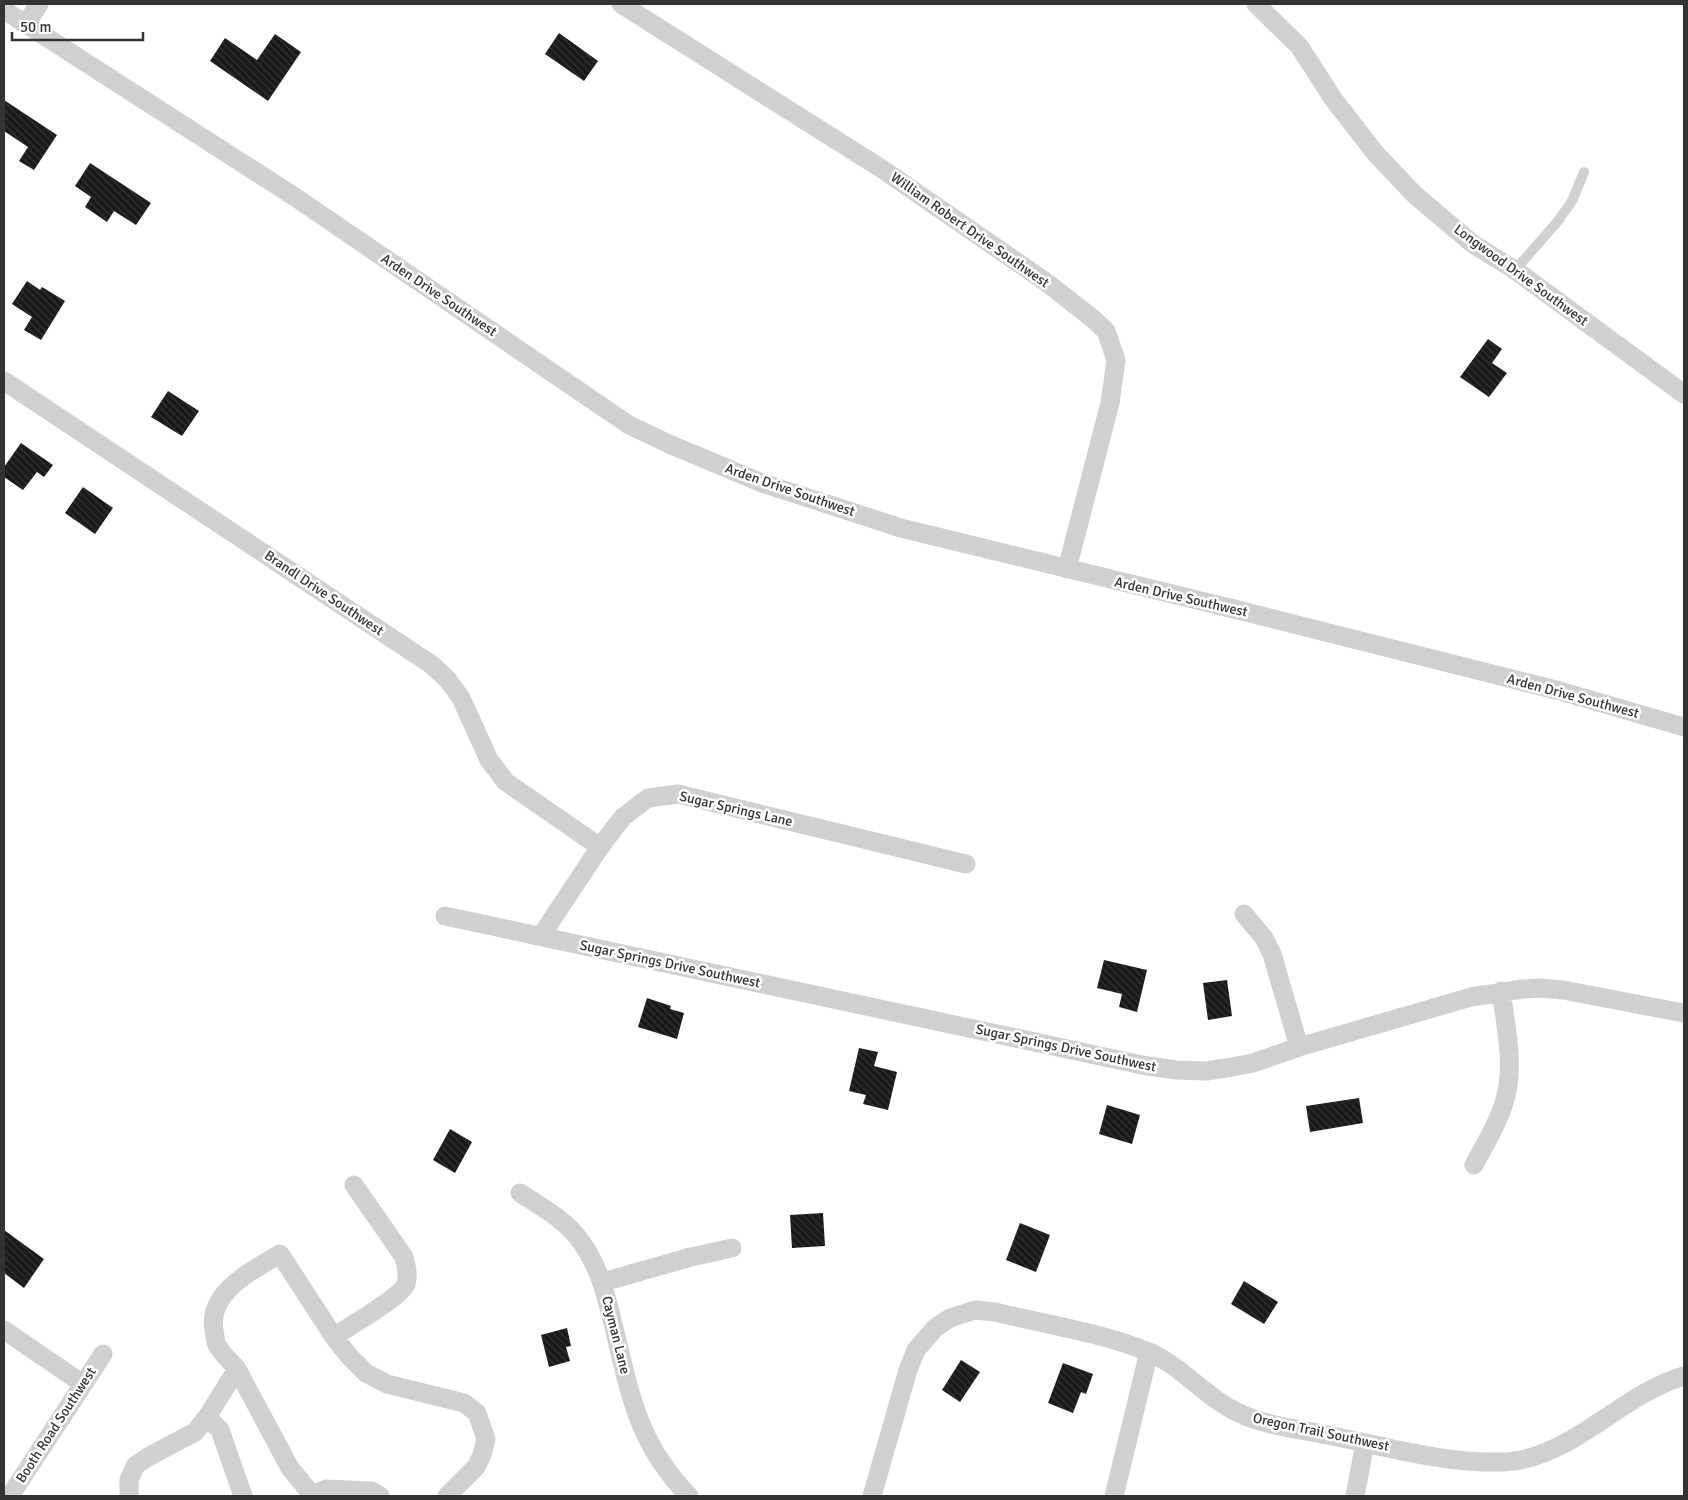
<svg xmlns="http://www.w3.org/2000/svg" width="1688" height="1500" font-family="Signika,sans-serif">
	<defs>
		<pattern id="building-back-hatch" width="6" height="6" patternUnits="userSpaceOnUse" patternTransform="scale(1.25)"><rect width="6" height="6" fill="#1a1a1a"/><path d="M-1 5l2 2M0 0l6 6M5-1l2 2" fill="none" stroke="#333"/></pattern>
	</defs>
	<rect width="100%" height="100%" fill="#fff"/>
	<path fill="url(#building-back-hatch)" d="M 559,33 L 598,61 L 584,81 L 545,54 Z
		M 275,34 L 301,52 L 268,101 L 210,61 L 225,38 L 257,60 Z
		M 4,100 L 57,135 L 34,170 L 19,161 L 28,147 L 4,131 Z
		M 90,163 L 151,203 L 136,225 L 114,211 L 107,222 L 85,207 L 91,197 L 75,186 Z
		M 27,281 L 40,290 L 42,287 L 65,301 L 41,340 L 24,330 L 32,317 L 12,304 Z
		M 1488,339 L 1502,349 L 1492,363 L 1507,373 L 1489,397 L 1460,377 Z
		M 168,391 L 199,411 L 182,436 L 151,417 Z
		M 21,443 L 53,465 L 44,477 L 37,472 L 23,490 L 4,477 L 4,467 Z
		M 83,487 L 113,508 L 95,534 L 65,513 Z
		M 1104,960 L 1147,970 L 1137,1012 L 1119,1007 L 1122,994 L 1097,988 Z
		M 1227,980 L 1232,1016 L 1208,1020 L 1203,983 Z
		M 647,998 L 671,1006 L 670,1009 L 684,1013 L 677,1039 L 638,1027 Z
		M 859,1048 L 878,1052 L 874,1066 L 897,1072 L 888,1110 L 863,1104 L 866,1095 L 849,1091 Z
		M 1359,1098 L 1363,1123 L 1310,1132 L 1306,1106 Z
		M 1107,1105 L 1140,1115 L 1132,1144 L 1099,1134 Z
		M 450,1129 L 472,1142 L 455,1173 L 433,1160 Z
		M 823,1213 L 825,1246 L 792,1248 L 790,1215 Z
		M 1020,1223 L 1050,1235 L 1036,1272 L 1006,1260 Z
		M 4,1230 L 44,1259 L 24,1288 L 4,1273 Z
		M 1244,1281 L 1278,1302 L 1264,1324 L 1231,1304 Z
		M 567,1328 L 571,1346 L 566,1347 L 570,1361 L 549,1367 L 541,1335 Z
		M 961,1360 L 980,1372 L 960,1402 L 942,1390 Z
		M 1063,1363 L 1093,1374 L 1086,1394 L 1081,1392 L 1073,1413 L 1048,1403 Z"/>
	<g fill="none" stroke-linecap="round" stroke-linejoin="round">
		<path stroke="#d0d0d0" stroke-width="10" d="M 1515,270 L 1558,221 L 1572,201 L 1584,172"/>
		<path stroke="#d0d0d0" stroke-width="19" d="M 621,4 L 882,169 L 1046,282 L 1092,318 L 1106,331 L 1116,360 L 1110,403 L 1067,569
			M 1256,4 L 1299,46 L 1334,100 L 1376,154 L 1415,195 L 1473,244 L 1515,270 L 1684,394
			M 4,10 L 295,197 L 629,425 L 669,444 L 762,483 L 901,528 L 1230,608 L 1560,691 L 1684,727
			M 26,24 L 39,4
			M 4,381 L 432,665 L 448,680 L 461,698 L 489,760 L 506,782 L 600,847
			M 1244,914 L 1264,938 L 1272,954 L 1299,1047
			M 445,916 L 1142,1065 L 1176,1070 L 1207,1071 L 1232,1067 L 1253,1063 L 1299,1047 L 1471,997 L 1523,989 L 1540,988 L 1563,990 L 1684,1013
			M 541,936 L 600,847 L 623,817 L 648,798 L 678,794 L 966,864
			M 1474,1165 C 1484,1146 1496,1127 1503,1106 C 1516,1070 1506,1028 1501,991
			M 520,1193 C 542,1207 566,1220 582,1243 C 601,1270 607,1300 615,1332 C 631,1398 639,1445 689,1496
			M 603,1282 L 691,1257 L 732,1248
			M 4,1330 L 83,1384
			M 334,1337 C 349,1326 400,1298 406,1284 C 409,1275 406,1265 404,1257 L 354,1185
			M 237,1369 L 290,1468 L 313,1496
			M 207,1417 L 220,1430 L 243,1496
			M 10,1496 L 103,1354
			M 129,1496 L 129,1480 L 135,1466 L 148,1457 L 195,1432 L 207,1417 L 237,1369 C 231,1362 222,1354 217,1345 C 215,1341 215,1335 214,1330 C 207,1292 253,1270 280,1254 L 334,1337 L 349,1356 L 366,1373 L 387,1384 L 464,1403 L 477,1413 L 486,1439 L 482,1455 L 476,1467 L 447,1496
			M 311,1496 L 326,1489 L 372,1491 L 380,1496
			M 872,1496 L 908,1370 L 916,1350 L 935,1328 L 950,1318 L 975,1310 L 995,1312 C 1045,1324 1102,1333 1149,1352 C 1183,1367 1206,1398 1239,1413 C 1266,1426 1299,1429 1327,1435 C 1379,1445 1431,1460 1483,1462 C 1496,1462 1508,1463 1521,1460 C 1582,1447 1625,1393 1684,1376
			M 1114,1496 L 1149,1352
			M 1355,1496 L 1365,1443"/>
	</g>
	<g text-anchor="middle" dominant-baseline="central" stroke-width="5" stroke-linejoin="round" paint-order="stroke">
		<g font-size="14" fill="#333" stroke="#fff">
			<text transform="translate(970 230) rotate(35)">William Robert Drive Southwest</text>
			<text transform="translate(1521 275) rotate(36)">Longwood Drive Southwest</text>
			<text transform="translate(439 295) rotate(34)">Arden Drive Southwest</text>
			<text transform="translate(790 490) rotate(19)">Arden Drive Southwest</text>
			<text transform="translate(324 593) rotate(34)">Brandl Drive Southwest</text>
			<text transform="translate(1181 597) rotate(13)">Arden Drive Southwest</text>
			<text transform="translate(1573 696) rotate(15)">Arden Drive Southwest</text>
			<text transform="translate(736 809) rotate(13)">Sugar Springs Lane</text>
			<text transform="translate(670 964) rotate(12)">Sugar Springs Drive Southwest</text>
			<text transform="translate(1066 1048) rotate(12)">Sugar Springs Drive Southwest</text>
			<text transform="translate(616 1335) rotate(76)">Cayman Lane</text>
			<text transform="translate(56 1425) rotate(-57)">Booth Road Southwest</text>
			<text transform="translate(1321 1432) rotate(12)">Oregon Trail Southwest</text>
		</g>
	</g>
	<rect width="1688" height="1500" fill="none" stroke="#333333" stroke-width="10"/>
	<path d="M12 32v8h131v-8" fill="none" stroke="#333333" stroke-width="2.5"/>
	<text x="20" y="32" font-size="15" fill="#333333" stroke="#ffffff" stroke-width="4" paint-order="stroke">50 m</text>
</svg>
